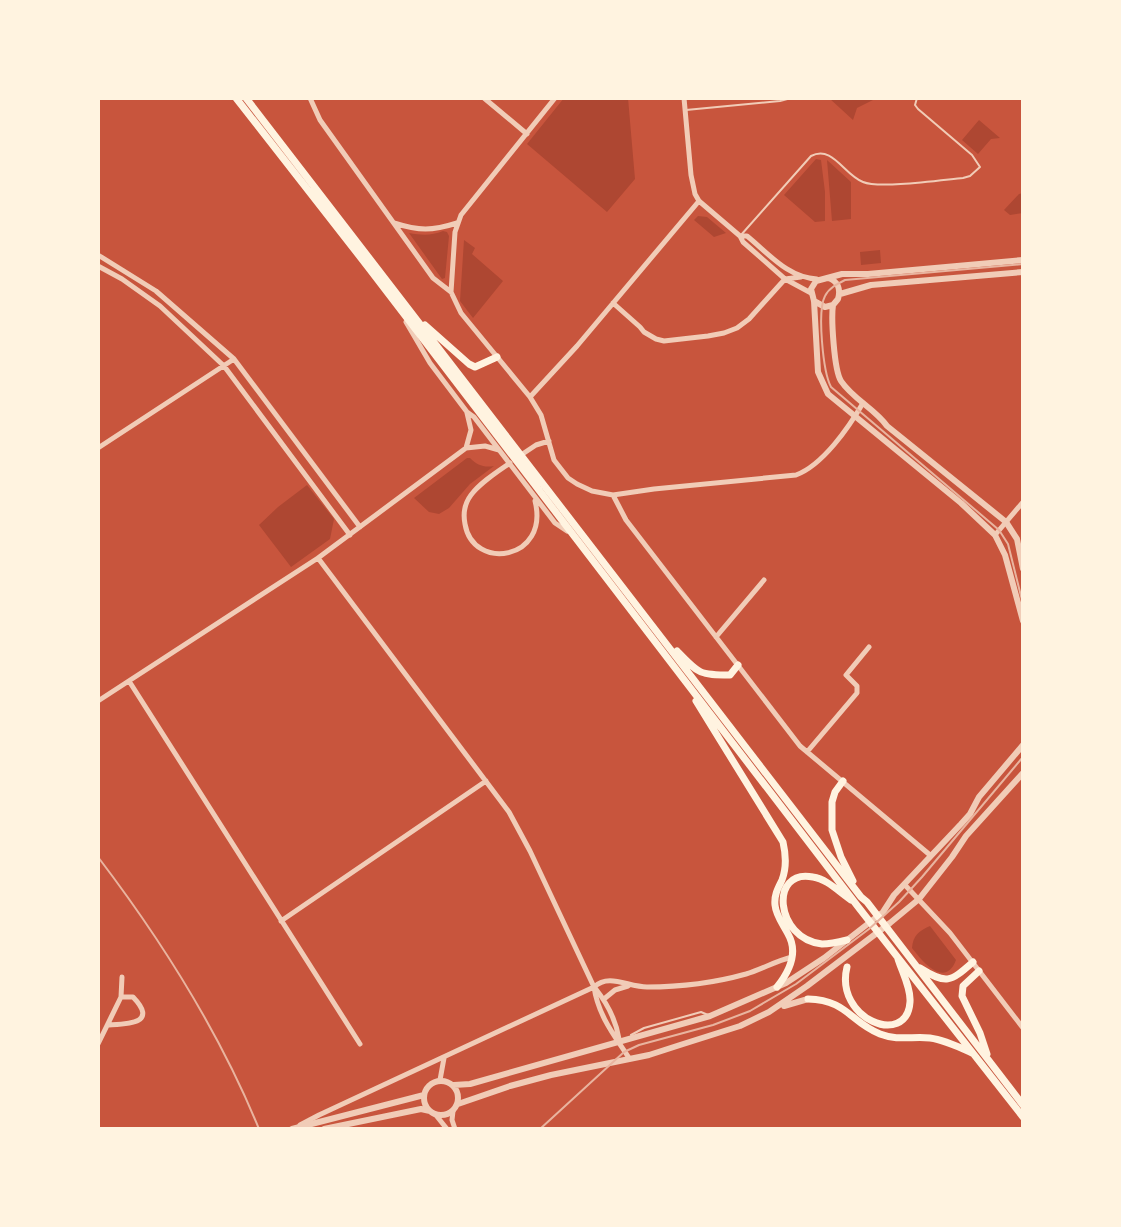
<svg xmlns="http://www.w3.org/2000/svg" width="1121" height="1227" font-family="Manrope,sans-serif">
	<rect width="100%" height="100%" fill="#c8553d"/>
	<path fill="#ae4732" d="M 564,98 L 628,98 L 635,179 L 607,212 L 527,144 Z
		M 829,98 L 877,98 L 857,108 L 853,120 Z
		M 979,120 L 1000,138 L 991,139 L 978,154 L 962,140 Z
		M 816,159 L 821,160 L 825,192 L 825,221 L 815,222 L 784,195 Z
		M 827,160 L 851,182 L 851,219 L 832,221 Z
		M 1023,193 L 1023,213 L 1010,215 L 1004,210 L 1019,194 Z
		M 698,216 L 707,217 L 726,233 L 714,237 L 694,220 Z
		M 443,231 L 447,232 L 449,236 L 445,278 L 442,279 L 409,233 C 421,235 431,236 443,231 Z
		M 464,240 L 475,248 L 472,254 L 503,281 L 473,318 L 460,301 Z
		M 880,250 L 881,263 L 861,265 L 860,252 Z
		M 467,458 L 470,458 C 477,465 484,468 494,466 L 470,484 L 449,508 L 439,514 L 429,512 L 414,498 Z
		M 307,485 L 334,519 L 330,539 L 291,567 L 259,525 L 278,507 Z
		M 930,926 L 956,960 C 945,989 922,961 912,948 C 913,935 919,931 930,926 Z"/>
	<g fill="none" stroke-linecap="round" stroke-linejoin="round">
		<path stroke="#f1ccb7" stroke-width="2" d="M 686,110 L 780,101 L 791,98
			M 741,235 L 811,156 C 833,145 843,174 863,182 C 879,189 942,180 963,178 L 970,176 L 980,167 L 972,155 L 918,109 L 915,105 L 917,98
			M 631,1035 L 644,1028 L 701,1012 L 708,1015"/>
		<path stroke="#f1ccb7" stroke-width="5" d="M 310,98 L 320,120 L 433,278 L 451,292 L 461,313 L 530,397 L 541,415 L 554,460 L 568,478 L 577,484 L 592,491 L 613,495 L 654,489 L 796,475 C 823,465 849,427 863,403
			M 484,98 L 527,134
			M 684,98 L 691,175 L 695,194 L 699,201 L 740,236 L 743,242 L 785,279 L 811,293
			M 394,223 C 419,231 432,231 457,223
			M 741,236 L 747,236 C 768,253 788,278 817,279
			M 98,255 L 156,291 L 234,359 L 360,527
			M 98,266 L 122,279 L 160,306 L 224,366 L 350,535
			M 451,292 L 455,232 L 461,215 L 555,98
			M 613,303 L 640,327 L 644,332 L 656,339 L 664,341 L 708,336 L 724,333 L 737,328 L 749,319 L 785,279 L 801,277
			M 406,322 L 430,363 L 467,412 L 474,417 L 555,523 L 567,531
			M 530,397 L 577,346 L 699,201
			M 98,448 L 234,359
			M 466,448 L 471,430 L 467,413
			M 521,455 L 536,445 L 549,441
			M 510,463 C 497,472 481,482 471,495 C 465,503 463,514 465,524 C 473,572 550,560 535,501
			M 613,495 L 626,520 L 800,746 L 930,855
			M 995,535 L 1023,502
			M 318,558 L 509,812 L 530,851 L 594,987 C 598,1015 614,1035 629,1058
			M 716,637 L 764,580
			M 129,681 L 360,1044
			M 98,701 L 318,558 L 466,448 L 485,446 L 499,450
			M 807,752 L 857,693 L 857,686 L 846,675 L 869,647
			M 904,884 L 950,933 L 1023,1028
			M 281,921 L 486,781
			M 595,988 C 607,1003 616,1020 619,1039
			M 604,999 L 615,990 L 628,986
			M 109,1025 C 127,1024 159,1024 133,997 L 121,997
			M 98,1044 L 121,997 L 122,977
			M 440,1080 L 444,1058
			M 453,1111 L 452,1120 L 455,1129
			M 435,1114 L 447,1129
			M 300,1125 L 319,1115 L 594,987 C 609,973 628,987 647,987 C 680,987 714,983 746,974 C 762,969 776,961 792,957"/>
		<path stroke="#f1ccb7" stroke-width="6" d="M 1023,260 L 868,274 L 842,274 L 816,281 L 811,289 L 814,301 L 818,372 L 828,394 L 961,503 L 995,535 L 1005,555 L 1023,621
			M 840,294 L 871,285 L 1023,272
			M 814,301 L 825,307 L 833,305 L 838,299 C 841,289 838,281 828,278
			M 833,305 C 831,318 834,370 841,381 C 853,399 875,409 887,426 L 1006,522 L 1017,539 L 1023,569
			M 784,1006 L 808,999
			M424 1098a17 17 0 1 1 34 0a17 17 0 1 1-34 0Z
			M 454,1085 L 470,1084 L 710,1016 L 786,983 L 824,958 L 883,912 L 894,895 L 961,824 L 970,814 L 979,797 L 1023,745
			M 458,1104 L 510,1086 L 551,1075 L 649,1055 L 680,1045 L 740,1026 L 769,1012 L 807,986 L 890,923 L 919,899 L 952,857 L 966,836 L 1023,773
			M 292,1129 L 424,1095
			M 324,1129 L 421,1109 L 430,1111"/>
		<path stroke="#fff3e0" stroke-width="7" d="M 236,98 L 368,267 L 859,908 L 1023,1117
			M 246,98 L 861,897 L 867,902 L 1023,1105
			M 425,325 L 469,364 L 475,367 L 497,357
			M 677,651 C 699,674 699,675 730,675 L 738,665
			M 696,701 L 783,842 C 786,855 787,867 782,880 C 778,888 774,895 775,905 C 776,916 783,924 788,934 C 799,953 789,972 777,987
			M 843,781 L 835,792 L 832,802 L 832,830 L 841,857 L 853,881
			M 847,940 C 839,942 830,944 822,944 C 775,939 769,868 813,877 C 827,879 839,892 851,900
			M 847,967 C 834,1019 907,1048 910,1002 C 911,988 902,972 898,959
			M 920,968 C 947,985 950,982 973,962
			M 979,971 L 963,986 L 962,996 L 980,1033 L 987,1054
			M 808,999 C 847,1000 850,1022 880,1034 C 898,1041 913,1036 930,1038 C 945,1040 959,1047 972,1053"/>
		<path stroke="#e9b49f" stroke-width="2" d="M 1023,264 L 845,280 C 837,284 829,288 825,296 C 817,311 823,372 831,387 L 999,530 L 1008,544 L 1023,604
			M 540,1129 L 624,1052 L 639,1045 L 713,1025 L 750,1011 L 796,984 L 869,929 L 899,902 L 922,877 L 1023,757"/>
		<path stroke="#e9b49f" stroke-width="2" d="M 98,857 C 162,941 219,1031 259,1129"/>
	</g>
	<rect width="1121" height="1227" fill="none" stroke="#fff3e0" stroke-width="200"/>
</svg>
